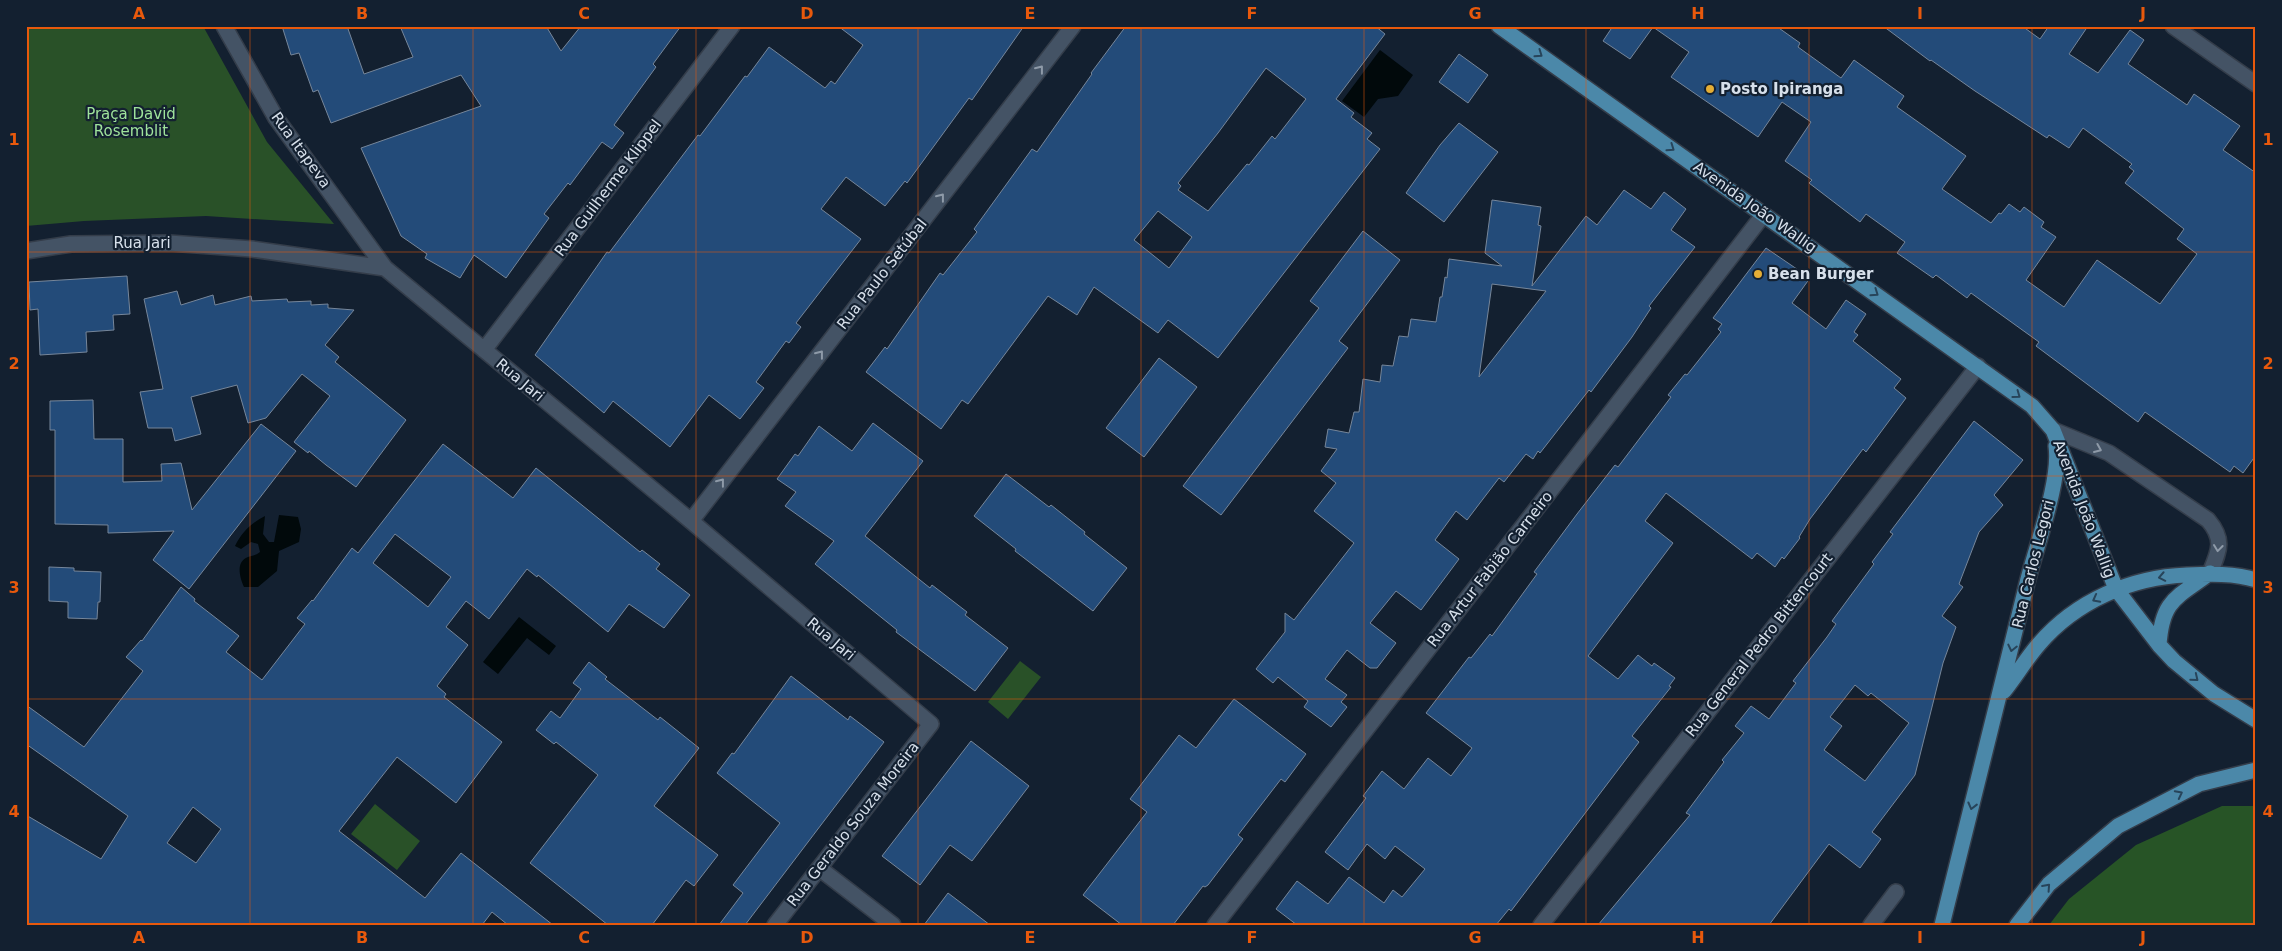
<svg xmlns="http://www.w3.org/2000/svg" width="2282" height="951" font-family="'DejaVu Sans',sans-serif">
	<rect width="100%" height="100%" fill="#132030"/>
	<path fill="#295128" d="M 26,26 L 203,26 L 267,142 L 334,224 L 206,216 L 84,221 L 26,226 Z
		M 1020,661 L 1041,677 L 1008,719 L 988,702 Z
		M 375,804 L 420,841 L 397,870 L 351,834 Z"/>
	<path fill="#275426" d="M 2222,806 L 2256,806 L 2256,925 L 2049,925 L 2069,899 L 2136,845 Z"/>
	<path fill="#01090b" d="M 1380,50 L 1413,75 L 1398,96 L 1378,99 L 1364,117 L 1342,101 Z
		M 279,515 L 298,517 L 301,529 L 299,542 L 279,551 L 277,571 L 258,587 L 244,587 C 240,578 235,562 248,557 C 253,555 255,556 260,552 L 258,544 L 251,542 L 241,549 L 235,546 C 242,532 251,523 265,516 L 263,534 L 269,542 L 274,542 Z
		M 519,617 L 556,646 L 549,655 L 527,638 L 498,674 L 483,662 Z"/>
	<path fill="#234b79" stroke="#76869a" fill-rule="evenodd" d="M 282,26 L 347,26 L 364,74 L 413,57 L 400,26 L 546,26 L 561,51 L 581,26 L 681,26 L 653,64 L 656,67 L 614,125 L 624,133 L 612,149 L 602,142 L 570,185 L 568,183 L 544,214 L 549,218 L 506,278 L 474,255 L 460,278 L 425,258 L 427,254 L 401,236 L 361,148 L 481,106 L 461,75 L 331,123 L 318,90 L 313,92 L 299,53 L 291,55 Z
		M 838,26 L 1024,26 L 972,100 L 969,98 L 907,183 L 905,181 L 885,206 L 846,177 L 821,209 L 861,239 L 796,323 L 801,327 L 789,343 L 786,341 L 756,382 L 764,388 L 740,419 L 709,395 L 670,447 L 613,401 L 604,413 L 535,355 L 607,252 L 609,253 L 698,135 L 700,136 L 745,76 L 747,77 L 769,47 L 825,88 L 831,81 L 835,84 L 863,45 Z
		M 1126,26 L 1375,26 L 1385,34 L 1336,99 L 1354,113 L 1351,117 L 1372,133 L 1367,139 L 1380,149 L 1218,358 L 1168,320 L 1158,333 L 1094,287 L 1077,315 L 1048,296 L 968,404 L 962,400 L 941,429 L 866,372 L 885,347 L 887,349 L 940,273 L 943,275 L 977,232 L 974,229 L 1032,149 L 1037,152 L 1092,74 L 1091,73 ZM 1266,68 L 1306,99 L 1275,139 L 1272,136 L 1249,165 L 1247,164 L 1208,211 L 1178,190 L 1181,186 L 1178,183 L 1218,133 ZM 1158,211 L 1192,237 L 1169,268 L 1134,240 Z
		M 1613,26 L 1776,26 L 1800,43 L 1798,47 L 1841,78 L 1854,60 L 1904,96 L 1897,107 L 1966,156 L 1942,189 L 1991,223 L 1999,213 L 2001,214 L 2009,204 L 2020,212 L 2024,207 L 2044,222 L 2041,227 L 2056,237 L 2026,280 L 2064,307 L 2097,260 L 2160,304 L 2197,254 L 2177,239 L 2184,229 L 2125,183 L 2134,171 L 2129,167 L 2132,164 L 2083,128 L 2069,148 L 2049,135 L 2047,138 L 1975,91 L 1931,60 L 1930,61 L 1883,26 L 2022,26 L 2040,39 L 2049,26 L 2088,26 L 2069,54 L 2098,73 L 2130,30 L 2144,40 L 2128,64 L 2187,105 L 2194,94 L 2240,126 L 2223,150 L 2256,173 L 2256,455 L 2243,473 L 2234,466 L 2230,472 L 2145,412 L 2138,422 L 2036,346 L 2039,342 L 1971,293 L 1967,298 L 1936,275 L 1933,278 L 1897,253 L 1905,242 L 1866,214 L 1860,222 L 1809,183 L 1812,180 L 1785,161 L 1811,122 L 1782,102 L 1758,137 L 1671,77 L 1689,52 L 1653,27 L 1630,59 L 1603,41 Z
		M 1459,54 L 1488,75 L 1468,103 L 1439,82 Z
		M 1459,123 L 1498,152 L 1444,222 L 1406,193 L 1440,145 Z
		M 1624,190 L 1651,209 L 1664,192 L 1686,209 L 1671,230 L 1695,247 L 1649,306 L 1651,308 L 1632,337 L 1591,392 L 1589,390 L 1540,453 L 1538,451 L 1533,459 L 1526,454 L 1504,482 L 1499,478 L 1467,520 L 1456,511 L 1435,540 L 1459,559 L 1421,610 L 1396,591 L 1370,623 L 1396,643 L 1377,668 L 1370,668 L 1347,650 L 1325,679 L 1347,695 L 1341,702 L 1347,707 L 1331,727 L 1304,707 L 1308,701 L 1278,677 L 1273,683 L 1256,669 L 1285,632 L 1285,613 L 1294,620 L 1354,543 L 1314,511 L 1336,483 L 1321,471 L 1337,449 L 1325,447 L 1328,429 L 1349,433 L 1354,412 L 1359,412 L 1363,379 L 1380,382 L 1382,365 L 1393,366 L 1399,336 L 1408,337 L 1411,319 L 1436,322 L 1440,297 L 1442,297 L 1445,277 L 1447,278 L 1449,259 L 1502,266 L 1485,253 L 1492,200 L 1541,207 L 1538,225 L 1541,226 L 1532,286 L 1586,216 L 1597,225 ZM 1492,284 L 1546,291 L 1479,377 Z
		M 1363,231 L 1400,260 L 1339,341 L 1348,348 L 1221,515 L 1183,486 L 1319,308 L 1310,301 Z
		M 1766,248 L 1810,278 L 1792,303 L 1826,329 L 1846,300 L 1866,314 L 1854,332 L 1858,335 L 1853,341 L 1901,379 L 1894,388 L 1906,398 L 1866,452 L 1863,449 L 1810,519 L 1799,537 L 1800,538 L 1784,559 L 1782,557 L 1775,567 L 1757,553 L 1752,559 L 1666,493 L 1645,521 L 1673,543 L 1588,656 L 1618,679 L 1638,655 L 1652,666 L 1654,663 L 1675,678 L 1669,686 L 1671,687 L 1632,736 L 1639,742 L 1511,911 L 1509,909 L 1496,925 L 1297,925 L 1276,909 L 1297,881 L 1328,904 L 1349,877 L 1384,903 L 1393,890 L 1402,897 L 1425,869 L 1395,846 L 1385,859 L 1367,844 L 1348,870 L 1325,852 L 1366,798 L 1363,796 L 1382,771 L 1404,789 L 1428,758 L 1451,776 L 1472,748 L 1426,713 L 1469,657 L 1471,658 L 1490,634 L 1492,636 L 1537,574 L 1534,572 L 1577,514 L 1615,465 L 1618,467 L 1671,397 L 1668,395 L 1685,374 L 1687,375 L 1721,332 L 1718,329 L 1722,324 L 1713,318 Z
		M 127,276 L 130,314 L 113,315 L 114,330 L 86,332 L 87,352 L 40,355 L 38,309 L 30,310 L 29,282 Z
		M 177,291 L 181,305 L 213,295 L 215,305 L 251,296 L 252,301 L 287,299 L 288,302 L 311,301 L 311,305 L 328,304 L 328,308 L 354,310 L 325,345 L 339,357 L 335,362 L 406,420 L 356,487 L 326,465 L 309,451 L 308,453 L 294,442 L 330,396 L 302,374 L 266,418 L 248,423 L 237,385 L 191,397 L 201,434 L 175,441 L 172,428 L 148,428 L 140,392 L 163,389 L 144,299 Z
		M 1159,358 L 1197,387 L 1144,457 L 1106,428 Z
		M 93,400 L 94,439 L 123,439 L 123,482 L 162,481 L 161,464 L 181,463 L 192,510 L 261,424 L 296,451 L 189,589 L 153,560 L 174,531 L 108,533 L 108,525 L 55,524 L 55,430 L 50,430 L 50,401 Z
		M 1974,421 L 2023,460 L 1994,495 L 2003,505 L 1979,532 L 1959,584 L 1963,587 L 1942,616 L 1956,627 L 1943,663 L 1915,775 L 1872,832 L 1881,839 L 1860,868 L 1829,844 L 1769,925 L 1598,925 L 1690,815 L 1686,813 L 1724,762 L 1722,760 L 1744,733 L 1735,726 L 1751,706 L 1769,719 L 1796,683 L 1793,681 L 1827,637 L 1836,624 L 1832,621 L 1874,564 L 1872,562 L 1893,534 L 1890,532 ZM 1855,685 L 1868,696 L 1871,693 L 1909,723 L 1865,781 L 1824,750 L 1842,726 L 1830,717 Z
		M 873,423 L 923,461 L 865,536 L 930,588 L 932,585 L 967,612 L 965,615 L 1008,648 L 975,691 L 896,632 L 897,630 L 815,564 L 834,541 L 785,506 L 796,492 L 777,479 L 795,454 L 798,456 L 819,426 L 852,451 Z
		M 443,444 L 513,498 L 536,468 L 640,552 L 642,550 L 660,564 L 656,569 L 690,595 L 664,628 L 629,604 L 608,632 L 538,575 L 537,577 L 527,569 L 489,619 L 466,601 L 446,627 L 468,645 L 437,686 L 446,694 L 444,697 L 502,742 L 456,803 L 397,757 L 339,831 L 425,898 L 461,853 L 553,925 L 508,925 L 492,912 L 482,925 L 26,925 L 26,815 L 101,859 L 128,816 L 26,744 L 26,705 L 84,747 L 143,671 L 126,657 L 141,640 L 142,641 L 181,587 L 195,599 L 194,601 L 239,636 L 226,652 L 262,680 L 305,624 L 297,618 L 312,600 L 313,601 L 352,548 L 358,553 ZM 395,534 L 451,577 L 428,607 L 373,563 ZM 193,807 L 221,829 L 196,863 L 167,843 Z
		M 1006,474 L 1049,507 L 1051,505 L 1085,532 L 1084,534 L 1127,568 L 1093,611 L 1015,551 L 1016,549 L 974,516 Z
		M 49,567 L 74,568 L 74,571 L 101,572 L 100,602 L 98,602 L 97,619 L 68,618 L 68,602 L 49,601 Z
		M 589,662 L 607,677 L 605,679 L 658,720 L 660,717 L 699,748 L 654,806 L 718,855 L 694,886 L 686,880 L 652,925 L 608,925 L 530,863 L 598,775 L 556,742 L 554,744 L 536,730 L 551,711 L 560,718 L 581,689 L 573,683 Z
		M 791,676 L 848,720 L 850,716 L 884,742 L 745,925 L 719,925 L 743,893 L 733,885 L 780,823 L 717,773 L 732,753 L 734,754 Z
		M 1234,699 L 1306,754 L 1285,782 L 1281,779 L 1238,835 L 1243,839 L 1208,885 L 1205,887 L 1203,886 L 1173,925 L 1122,925 L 1083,895 L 1147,812 L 1130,799 L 1179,735 L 1196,748 Z
		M 971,741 L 1029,786 L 972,861 L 950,845 L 920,885 L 882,856 Z
		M 948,893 L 990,925 L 924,925 Z"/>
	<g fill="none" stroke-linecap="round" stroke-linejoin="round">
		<g stroke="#343d4a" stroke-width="18">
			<path id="minor" d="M 224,26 L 276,118 L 385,268
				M 2173,26 L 2256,84
				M 26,251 L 71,244 L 169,243 L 252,249 L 385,268 L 691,521 L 931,724 L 775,925
				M 484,350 L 732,26
				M 2053,430 L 2109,453 L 2208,520 C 2225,540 2219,551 2210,573
				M 691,521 L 1073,26
				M 819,868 L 893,925
				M 1215,925 L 1764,214
				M 1541,925 L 1978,366
				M 1871,925 L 1896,892"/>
		</g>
		<g stroke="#343d4a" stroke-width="18">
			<path id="major" d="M 1499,26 L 2032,406 L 2053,430 L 2116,589 L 2159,645 L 2174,661 L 2214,694 L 2256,720
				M 2159,645 C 2162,600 2176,598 2210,573
				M 2004,691 C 2016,676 2026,659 2039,644 C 2076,601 2131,577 2187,575 C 2209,574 2235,573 2256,580
				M 1942,925 C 1971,811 1999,697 2027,583 C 2036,546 2061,481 2056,446
				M 2017,925 L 2049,884 L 2118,826 L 2199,784 L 2256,770"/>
		</g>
		<use href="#minor" stroke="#445365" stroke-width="15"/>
		<use href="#major" stroke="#4b88a9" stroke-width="15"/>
	</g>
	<defs><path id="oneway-chevron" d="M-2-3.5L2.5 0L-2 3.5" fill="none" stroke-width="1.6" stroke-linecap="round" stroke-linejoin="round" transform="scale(1.25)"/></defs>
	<g stroke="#27445a">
		<use href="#oneway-chevron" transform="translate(1539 54) rotate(35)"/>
		<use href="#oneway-chevron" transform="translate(1671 148) rotate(35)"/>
		<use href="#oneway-chevron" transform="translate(1875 293) rotate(35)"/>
		<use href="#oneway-chevron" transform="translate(2017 395) rotate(36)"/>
		<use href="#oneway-chevron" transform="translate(2162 577) rotate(169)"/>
		<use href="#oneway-chevron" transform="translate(2096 599) rotate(152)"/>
		<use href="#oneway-chevron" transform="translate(2012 648) rotate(103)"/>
		<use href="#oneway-chevron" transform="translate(2195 678) rotate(39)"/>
		<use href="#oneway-chevron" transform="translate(2179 794) rotate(-27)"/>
		<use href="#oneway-chevron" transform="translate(1972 806) rotate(104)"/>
		<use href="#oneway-chevron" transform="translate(2047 887) rotate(-48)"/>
	</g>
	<g stroke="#8e9aa8">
		<use href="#oneway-chevron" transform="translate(1040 69) rotate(-52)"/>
		<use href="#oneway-chevron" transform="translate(941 197) rotate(-52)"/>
		<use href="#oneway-chevron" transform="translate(820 354) rotate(-52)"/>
		<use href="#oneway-chevron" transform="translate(2098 449) rotate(23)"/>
		<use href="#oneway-chevron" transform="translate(721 482) rotate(-52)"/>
		<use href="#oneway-chevron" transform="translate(2218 548) rotate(97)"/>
	</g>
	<path fill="none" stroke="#e8590c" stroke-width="1" stroke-opacity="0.55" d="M 250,26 L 250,925M 473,26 L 473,925M 696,26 L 696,925M 918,26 L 918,925M 1141,26 L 1141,925M 1364,26 L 1364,925M 1586,26 L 1586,925M 1809,26 L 1809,925M 2032,26 L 2032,925M 26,252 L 2256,252M 26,476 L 2256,476M 26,699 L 2256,699"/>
	<g fill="#e4ad35" stroke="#132030" stroke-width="2">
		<circle cx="1710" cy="89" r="5"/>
		<circle cx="1758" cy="274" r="5"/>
	</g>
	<g text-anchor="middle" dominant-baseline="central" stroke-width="4.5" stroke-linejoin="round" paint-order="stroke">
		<g font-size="15" font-weight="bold" fill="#d7e0eb" stroke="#132030" text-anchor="start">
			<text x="1720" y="89">Posto Ipiranga</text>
			<text x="1768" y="274">Bean Burger</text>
		</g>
		<g font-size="15" fill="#9fe39b" stroke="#132030">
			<text x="131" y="114">Praça David<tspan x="131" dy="17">Rosemblit</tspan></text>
		</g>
		<g font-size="15" fill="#d7e0eb" stroke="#132030">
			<text transform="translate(301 150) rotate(54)">Rua Itapeva</text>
			<text transform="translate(608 188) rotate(-53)">Rua Guilherme Klippel</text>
			<text transform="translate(1755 207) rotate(35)">Avenida João Wallig</text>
			<text x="142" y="243">Rua Jari</text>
			<text transform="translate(882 274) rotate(-52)">Rua Paulo Setúbal</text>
			<text transform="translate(520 380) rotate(40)">Rua Jari</text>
			<text transform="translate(2084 509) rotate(69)">Avenida João Wallig</text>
			<text transform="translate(2033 564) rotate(-76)">Rua Carlos Legori</text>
			<text transform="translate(1490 569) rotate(-52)">Rua Artur Fabião Carneiro</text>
			<text transform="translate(831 639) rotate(40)">Rua Jari</text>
			<text transform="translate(1759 645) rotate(-52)">Rua General Pedro Bittencourt</text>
			<text transform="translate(853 824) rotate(-52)">Rua Geraldo Souza Moreira</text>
		</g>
	</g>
	<rect width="2282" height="951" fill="none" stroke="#132030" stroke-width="55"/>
	<rect x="28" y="28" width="2226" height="896" fill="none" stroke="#e8590c" stroke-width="2"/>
	<g font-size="16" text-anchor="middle" font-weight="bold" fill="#e8590c">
		<text x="139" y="19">A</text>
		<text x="362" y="19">B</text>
		<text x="584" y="19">C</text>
		<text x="807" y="19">D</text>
		<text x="1030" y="19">E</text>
		<text x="1252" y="19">F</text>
		<text x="1475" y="19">G</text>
		<text x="1698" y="19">H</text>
		<text x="1920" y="19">I</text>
		<text x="2143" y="19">J</text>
		<text x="14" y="145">1</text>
		<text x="2268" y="145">1</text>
		<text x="14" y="369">2</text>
		<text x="2268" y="369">2</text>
		<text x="14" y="593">3</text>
		<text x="2268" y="593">3</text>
		<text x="14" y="817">4</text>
		<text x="2268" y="817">4</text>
		<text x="139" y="943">A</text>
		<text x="362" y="943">B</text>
		<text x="584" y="943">C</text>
		<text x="807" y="943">D</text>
		<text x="1030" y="943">E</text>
		<text x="1252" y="943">F</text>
		<text x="1475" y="943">G</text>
		<text x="1698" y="943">H</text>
		<text x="1920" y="943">I</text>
		<text x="2143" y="943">J</text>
	</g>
</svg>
